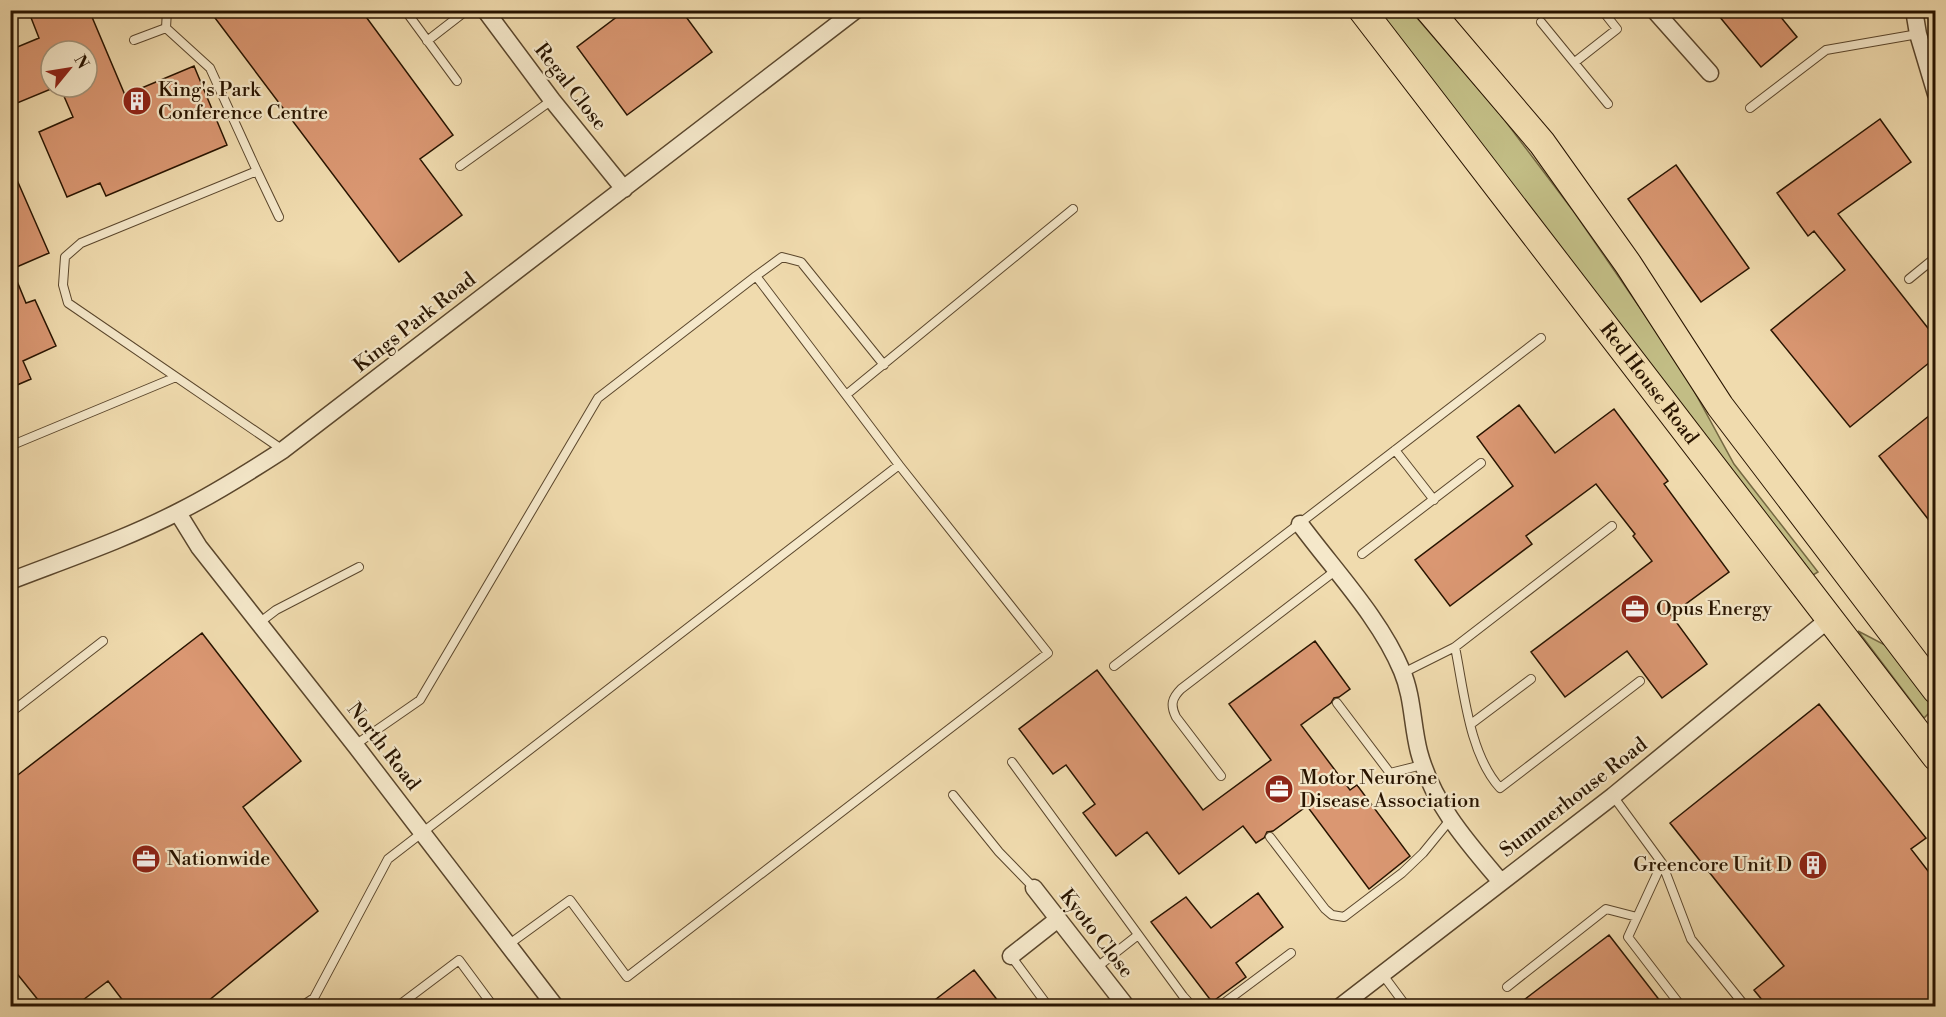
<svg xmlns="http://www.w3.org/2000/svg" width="1946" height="1017" font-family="'Libre Bodoni',serif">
	<rect width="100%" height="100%" fill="#f0dbae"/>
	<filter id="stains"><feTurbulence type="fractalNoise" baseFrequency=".00333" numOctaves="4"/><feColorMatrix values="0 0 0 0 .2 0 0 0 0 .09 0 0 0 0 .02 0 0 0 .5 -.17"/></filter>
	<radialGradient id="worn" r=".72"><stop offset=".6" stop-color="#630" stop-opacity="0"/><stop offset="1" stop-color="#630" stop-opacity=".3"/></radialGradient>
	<path fill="#c2bd85" stroke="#756842" stroke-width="1.5" d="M 1379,11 L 1411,11 L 1500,114 L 1574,212 L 1682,369 L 1734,464 L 1818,572 L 1813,575 L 1476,140 Z
		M 1858,631 L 1887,646 L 1934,708 L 1924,718 Z"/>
	<path fill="#da9772" stroke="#281400" stroke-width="1.5" d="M 28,10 L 89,10 L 125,95 L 194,66 L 227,145 L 106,196 L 100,183 L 67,197 L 39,132 L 73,117 L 60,87 L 87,87 L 87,51 L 51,51 L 51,89 L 10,106 L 10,50 L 39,38 Z
		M 209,10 L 361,10 L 453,135 L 420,159 L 462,215 L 399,262 Z
		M 626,10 L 681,10 L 712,52 L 627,115 L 577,47 Z
		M 1714,10 L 1775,10 L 1797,37 L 1761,67 Z
		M 1880,119 L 1911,162 L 1838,214 L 1935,337 L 1935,358 L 1850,427 L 1771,330 L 1845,270 L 1814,231 L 1808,236 L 1777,193 Z
		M 10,164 L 49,253 L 12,269 L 26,303 L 35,300 L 56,346 L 23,361 L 31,379 L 10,388 Z
		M 1676,165 L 1749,268 L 1701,302 L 1628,199 Z
		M 1519,405 L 1555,453 L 1614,409 L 1668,481 L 1664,484 L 1729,572 L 1671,615 L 1707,664 L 1662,698 L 1627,651 L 1565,697 L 1531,652 L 1652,561 L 1633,536 L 1635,534 L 1596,484 L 1526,536 L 1532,544 L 1450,606 L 1415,560 L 1513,486 L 1477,437 Z
		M 1935,411 L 1935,528 L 1879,456 Z
		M 202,633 L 301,761 L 243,807 L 318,911 L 202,1006 L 127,1006 L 108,981 L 75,1006 L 43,1006 L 10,965 L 10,781 Z
		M 1315,641 L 1350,689 L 1339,697 L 1334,698 L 1331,703 L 1301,725 L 1350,790 L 1357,785 L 1410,856 L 1369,889 L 1307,806 L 1273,831 L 1267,832 L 1264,838 L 1256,843 L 1243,826 L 1179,874 L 1147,832 L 1116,856 L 1083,813 L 1095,804 L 1066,765 L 1053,774 L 1019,729 L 1097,670 L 1203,810 L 1271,760 L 1229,704 Z
		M 1819,704 L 1926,838 L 1911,849 L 1935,880 L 1935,1006 L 1767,1006 L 1754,990 L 1784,966 L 1670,823 Z
		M 1258,893 L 1283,927 L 1236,963 L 1246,977 L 1212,1002 L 1151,922 L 1186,897 L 1211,928 Z
		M 1609,935 L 1664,1006 L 1516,1006 Z
		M 974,970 L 1002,1006 L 927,1006 Z"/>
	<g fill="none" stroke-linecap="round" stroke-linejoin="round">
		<g stroke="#5a462c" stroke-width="10">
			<path id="service" d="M 167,10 L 166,28 L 210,68 L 257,171 L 81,243 L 65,257 L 63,285 L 68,303 L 283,450
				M 405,10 L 457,81
				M 1541,22 L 1608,104
				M 134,40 L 166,28
				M 427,41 L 467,10
				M 1575,62 L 1617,29 L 1602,10
				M 1750,108 L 1826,50 L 1918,34
				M 460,166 L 552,100
				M 257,171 L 279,217
				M 756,276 L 782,257 L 801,262 L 884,365
				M 1909,279 L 1936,257
				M 846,395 L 1073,209
				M 10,446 L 176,377
				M 1395,450 L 1434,500
				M 1362,554 L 1481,463
				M 259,623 L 276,610 L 359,567
				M 1455,647 C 1464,691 1469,754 1500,788 L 1640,681
				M 1114,666 L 1541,338
				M 1403,673 L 1455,647 L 1612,526
				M 1337,703 L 1390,773 L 1422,765
				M 10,713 L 103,641
				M 1471,724 L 1531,679
				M 355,745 L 420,700 L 598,398 L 756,276 L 899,465 L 1048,653 L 627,977 L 570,900 L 508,945
				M 1012,762 L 1183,996 L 1192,1006
				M 1221,776 L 1176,717 C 1170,705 1172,698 1181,689 L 1335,571
				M 953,795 L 999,852 L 1034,888
				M 1613,796 L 1662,863 L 1691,939 L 1745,1006
				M 1270,837 L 1325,909 L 1332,915 L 1344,917 L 1402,873 L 1423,853 L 1450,820
				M 1662,863 L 1628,937 L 1681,1006
				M 1011,956 L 1045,1002
				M 1096,968 L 1138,935
				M 1383,975 L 1406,1006
				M 1507,987 L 1606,909 L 1637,917
				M 302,1006 L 314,998 L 388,859 L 899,465
				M 398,1006 L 459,960 L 493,1006
				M 1220,1006 L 1291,953"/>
		</g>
		<g stroke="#5a462c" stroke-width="19">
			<path id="minor" d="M 485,10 L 552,100 L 624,189
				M 1654,10 L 1710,73
				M 1914,10 L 1918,34 L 1936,94
				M 178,513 L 199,547 L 355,745 L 555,1006
				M 1300,524 C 1334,570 1380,618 1402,671 C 1413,697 1412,725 1419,752 C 1433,804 1467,842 1501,882
				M 10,581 C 67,559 126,539 180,511 C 216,493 249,472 283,450 L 856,10
				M 1034,888 L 1126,1006
				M 1011,956 L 1058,919
				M 1341,1006 L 1613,796 L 1829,619"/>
		</g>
		<g stroke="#281400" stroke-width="29">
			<g id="primary">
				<path id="s1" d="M 1362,10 L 1936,757"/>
				<path d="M 1429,10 L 1542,143 L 1628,264 L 1720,406 L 1936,690"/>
			</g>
		</g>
		<use href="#service" stroke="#f5e8ca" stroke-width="8"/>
		<use href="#minor" stroke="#f5e8ca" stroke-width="16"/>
		<use href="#primary" stroke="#f0dbae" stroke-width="27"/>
	</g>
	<defs>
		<g id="building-disc" transform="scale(1.5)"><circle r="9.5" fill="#8f2418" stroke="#f5e8ca"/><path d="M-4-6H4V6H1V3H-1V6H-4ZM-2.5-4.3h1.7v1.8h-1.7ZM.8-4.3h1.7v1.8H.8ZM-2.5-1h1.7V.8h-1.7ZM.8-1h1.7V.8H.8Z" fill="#fff"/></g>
		<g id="office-disc" transform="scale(1.5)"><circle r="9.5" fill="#8f2418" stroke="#f5e8ca"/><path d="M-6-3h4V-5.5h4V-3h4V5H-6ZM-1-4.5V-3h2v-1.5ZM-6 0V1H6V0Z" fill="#fff"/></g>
	</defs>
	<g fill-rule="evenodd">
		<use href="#building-disc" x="137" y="101"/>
		<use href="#office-disc" x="1635" y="609"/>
		<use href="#office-disc" x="1279" y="789"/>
		<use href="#office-disc" x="146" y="859"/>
		<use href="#building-disc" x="1813" y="865"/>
	</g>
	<g text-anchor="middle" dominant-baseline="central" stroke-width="4.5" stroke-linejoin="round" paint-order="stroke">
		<g font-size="20" fill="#281400" stroke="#f5e8ca">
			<text transform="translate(570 87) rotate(52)">Regal Close</text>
			<text transform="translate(415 323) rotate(-38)">Kings Park Road</text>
			<text stroke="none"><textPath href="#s1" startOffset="471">Red House Road</textPath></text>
			<text transform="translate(383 747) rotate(52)">North Road</text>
			<text transform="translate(1574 798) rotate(-38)">Summerhouse Road</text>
			<text transform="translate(1096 934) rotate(52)">Kyoto Close</text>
		</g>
		<g font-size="20" fill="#281400" stroke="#f5e8ca" text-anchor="start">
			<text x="158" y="90">King's Park<tspan x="158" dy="23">Conference Centre</tspan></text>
			<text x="1656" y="609">Opus Energy</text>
			<text x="1300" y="778">Motor Neurone<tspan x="1300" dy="23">Disease Association</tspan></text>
			<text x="167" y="859">Nationwide</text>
			<text x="1792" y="865" text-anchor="end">Greencore Unit D</text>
		</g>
	</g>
	<rect width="1946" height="1017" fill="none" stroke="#f0dbae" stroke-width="36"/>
	<rect x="12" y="12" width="1922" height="993" fill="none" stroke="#281400" stroke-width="3"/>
	<rect x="18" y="18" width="1910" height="981" fill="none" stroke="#281400" stroke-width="1.5"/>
	<g transform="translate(69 69) rotate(60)"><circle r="28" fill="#f5e8ca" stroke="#a39379" stroke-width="1.5"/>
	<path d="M0-4.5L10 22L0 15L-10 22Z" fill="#8f2418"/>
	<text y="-9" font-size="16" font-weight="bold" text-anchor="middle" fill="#281400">N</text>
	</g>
	<rect width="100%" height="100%" filter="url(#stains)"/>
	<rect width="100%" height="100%" fill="url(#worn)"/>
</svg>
